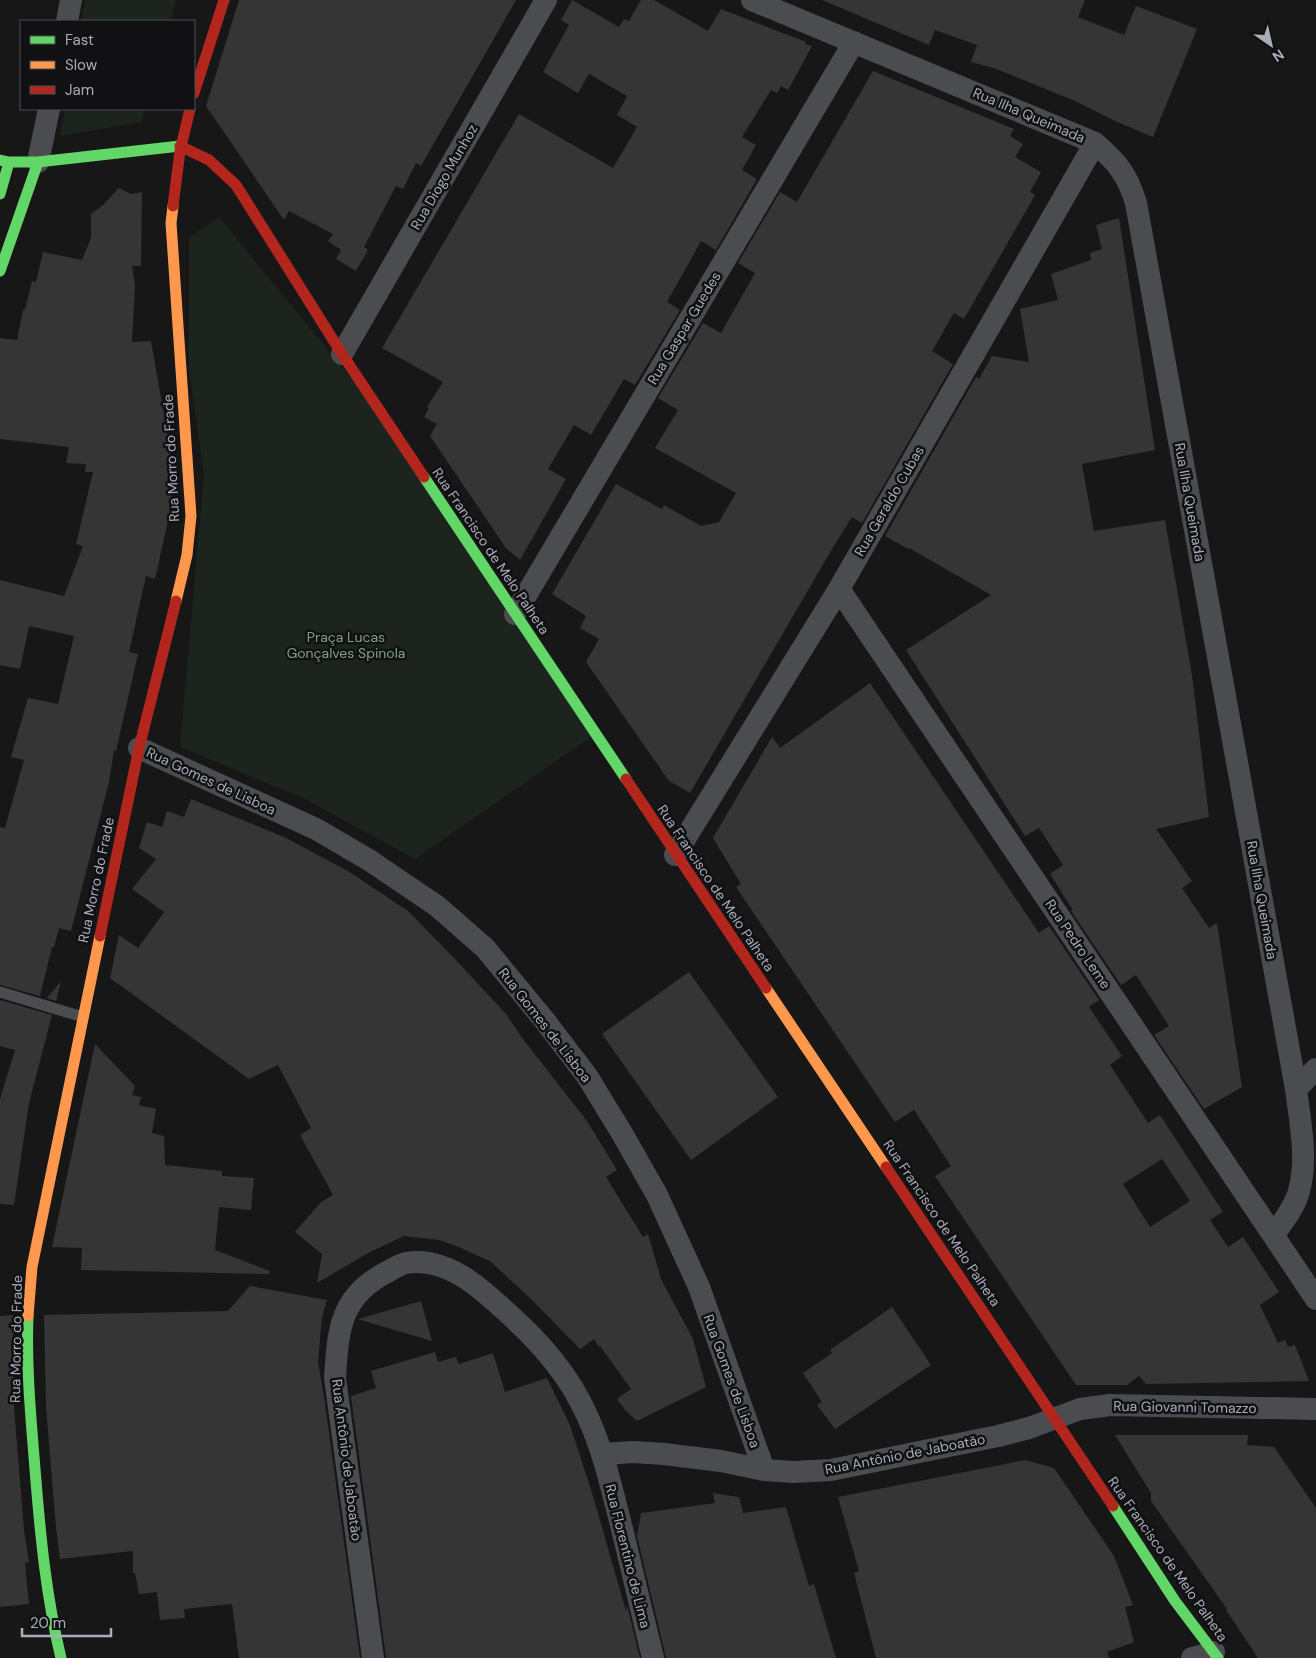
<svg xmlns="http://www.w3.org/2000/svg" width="1316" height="1658" font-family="'DM Sans',sans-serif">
	<rect width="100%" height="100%" fill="#171717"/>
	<path fill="#1d241e" d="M 85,0 L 176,0 L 170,21 L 81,21 Z
		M 65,109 L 145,109 L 141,122 L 60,136 Z
		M 219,217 L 387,422 L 595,734 L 415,859 L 303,798 L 180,747 L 204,475 L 189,368 L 189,238 Z"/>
	<path fill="#353536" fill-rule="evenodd" d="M 239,0 L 516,0 L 421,166 L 416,163 L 403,189 L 396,186 L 364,247 L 368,250 L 356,271 L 336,259 L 341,250 L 328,241 L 333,234 L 289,211 L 284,220 L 206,106 Z
		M 572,0 L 619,27 L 624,19 L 629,21 L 641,0 L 654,0 L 708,31 L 721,9 L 806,42 L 805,44 L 812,46 L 788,90 L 781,86 L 777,93 L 771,90 L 742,137 L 756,145 L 742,170 L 757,179 L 716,250 L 701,241 L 667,302 L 680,310 L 635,385 L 624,379 L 591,435 L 574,425 L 548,469 L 566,479 L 520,560 L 506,548 L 430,436 L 437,424 L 424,417 L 429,408 L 427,407 L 443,382 L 382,348 L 519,114 L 613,168 L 637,127 L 617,115 L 627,96 L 589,74 L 578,93 L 543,72 L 569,25 L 561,20 Z
		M 822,0 L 1085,0 L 1078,17 L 1124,35 L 1136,6 L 1197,29 L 1153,137 L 1115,121 L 1075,101 L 994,68 L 971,62 L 977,45 L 935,30 L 929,45 Z
		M 873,71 L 1014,129 L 1010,136 L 1023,144 L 1015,157 L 1041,172 L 1030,192 L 1035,195 L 964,319 L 954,313 L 932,351 L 953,364 L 862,523 L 852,517 L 832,549 L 690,793 L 669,781 L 586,662 L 599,639 L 580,628 L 586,616 L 552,594 L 616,484 L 662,509 L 664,505 L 701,526 L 719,522 L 736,493 L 655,448 L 678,410 L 658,398 L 703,323 L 721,333 L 755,273 L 738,263 L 780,192 L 797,202 Z
		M 119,188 L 131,194 L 142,192 L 141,266 L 132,266 L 135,285 L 132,342 L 151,341 L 171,454 L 172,502 L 156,575 L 156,574 L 155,579 L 146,576 L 129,652 L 138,654 L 116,751 L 114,750 L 109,782 L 71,931 L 59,928 L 54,947 L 52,947 L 40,996 L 0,985 L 0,827 L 5,828 L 24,760 L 11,757 L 28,698 L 58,704 L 74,636 L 29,626 L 20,669 L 0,665 L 0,580 L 64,596 L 83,546 L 76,544 L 93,472 L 85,472 L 86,464 L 66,463 L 69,447 L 0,439 L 0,338 L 17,340 L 23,310 L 25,310 L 32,281 L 36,282 L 43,252 L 82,260 L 91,238 L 91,214 L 103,205 Z
		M 1119,218 L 1155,450 L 1082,464 L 1094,531 L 1165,520 L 1192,675 L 1209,817 L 1156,829 L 1192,881 L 1182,888 L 1209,928 L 1217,923 L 1242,1087 L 1204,1109 L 1154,1035 L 1169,1026 L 1136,975 L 1121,985 L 1071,911 L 1073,910 L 1050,874 L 1063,865 L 1039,828 L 1025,836 L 906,650 L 991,595 L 909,548 L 908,549 L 885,536 L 976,377 L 979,379 L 992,356 L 1029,362 L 1020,309 L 1058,300 L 1051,274 L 1091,260 L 1090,253 L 1102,249 L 1096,225 Z
		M 870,683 L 1039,933 L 1049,926 L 1099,1000 L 1089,1007 L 1122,1056 L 1110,1065 L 1148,1123 L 1160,1115 L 1223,1212 L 1210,1220 L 1228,1247 L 1243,1237 L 1279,1292 L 1260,1305 L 1278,1343 L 1285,1340 L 1288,1347 L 1295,1345 L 1309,1381 L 1146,1384 L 1139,1376 L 1127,1385 L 1076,1385 L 935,1176 L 951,1166 L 914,1110 L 895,1122 L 736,887 L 741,884 L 713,838 L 772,737 L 780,748 ZM 1162,1159 L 1190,1201 L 1150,1227 L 1123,1184 Z
		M 191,799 L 284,837 L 348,871 L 408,911 L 455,959 L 506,1014 L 523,1039 L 587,1121 L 617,1170 L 606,1177 L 643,1237 L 648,1234 L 661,1279 L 693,1339 L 706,1387 L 637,1421 L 626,1411 L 617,1399 L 631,1389 L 600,1346 L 599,1347 L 594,1339 L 580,1349 L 531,1299 L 490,1261 L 454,1245 L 439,1240 L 404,1236 L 370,1252 L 317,1283 L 322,1254 L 295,1232 L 321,1202 L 333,1195 L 300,1135 L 311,1128 L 278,1065 L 249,1079 L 110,978 L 119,935 L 138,948 L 164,912 L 132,889 L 156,859 L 139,848 L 147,822 L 162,827 L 167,811 L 184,817 Z
		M 689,972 L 778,1097 L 691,1160 L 602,1034 Z
		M 61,981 L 56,1001 L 47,998 Z
		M 0,1000 L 52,1015 L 29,1103 L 14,1205 L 0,1204 L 0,1099 L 15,1050 L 0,1046 Z
		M 95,1044 L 135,1086 L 132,1095 L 141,1097 L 139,1105 L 156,1109 L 152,1133 L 164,1136 L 165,1165 L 222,1171 L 222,1176 L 254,1178 L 251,1210 L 219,1207 L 215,1250 L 270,1271 L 269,1274 L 81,1270 L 82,1248 L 52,1247 Z
		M 250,1286 L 327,1300 L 322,1317 L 318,1361 L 325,1404 L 360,1658 L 239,1658 L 232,1604 L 184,1609 L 185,1618 L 160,1620 L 157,1592 L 139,1594 L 135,1573 L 133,1573 L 133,1551 L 60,1559 L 56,1527 L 46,1407 L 44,1315 L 228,1311 Z
		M 421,1301 L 432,1341 L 357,1319 L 358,1319 Z
		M 892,1307 L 931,1365 L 835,1429 L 817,1405 L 822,1402 L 803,1373 L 832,1353 L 830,1350 Z
		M 13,1315 L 14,1408 L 24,1530 L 29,1562 L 25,1563 L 29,1604 L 0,1607 L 0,1316 Z
		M 435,1352 L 438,1362 L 456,1357 L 459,1364 L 493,1353 L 505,1392 L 547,1378 L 570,1425 L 593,1496 L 626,1611 L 627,1605 L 640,1658 L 386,1658 L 351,1396 L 376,1388 L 371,1371 Z
		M 1115,1435 L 1248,1435 L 1247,1445 L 1274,1447 L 1316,1508 L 1316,1658 L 1258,1658 L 1226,1610 L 1227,1609 L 1151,1501 L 1151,1493 Z
		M 1025,1460 L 1054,1468 L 1114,1556 L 1133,1605 L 1125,1607 L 1134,1642 L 1107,1652 L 1109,1658 L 876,1658 L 854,1573 L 859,1571 L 838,1497 Z
		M 713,1493 L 739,1497 L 743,1513 L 786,1507 L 809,1586 L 814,1584 L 836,1658 L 666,1658 L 637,1536 L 641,1513 L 715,1503 Z"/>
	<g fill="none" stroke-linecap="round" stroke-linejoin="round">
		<path stroke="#4b4c50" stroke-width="11" d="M 0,992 L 83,1017"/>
		<path stroke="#4b4c50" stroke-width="22" d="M 752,0 L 1095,143 C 1118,163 1127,174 1136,203 L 1296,1089 C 1300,1122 1308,1158 1299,1191 C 1295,1207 1283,1221 1274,1235
			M 67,21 L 71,0
			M 38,162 L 49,109
			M 342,354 L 546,0
			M 839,589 L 1316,1299
			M 515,614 L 854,42
			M 139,748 L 316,829 L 369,860 L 437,906 L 485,948 L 545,1021 L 587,1076 L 623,1135 L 657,1195 L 699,1287 L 764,1470
			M 675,855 L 839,589 L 1095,143
			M 1296,1089 L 1316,1069
			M 603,1454 L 633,1452 L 664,1454 L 721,1461 L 764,1470 L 794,1472 L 831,1470 L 998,1436 L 1029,1428 L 1080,1409 L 1110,1405 L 1316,1409
			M 373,1658 L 335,1378 C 338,1329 340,1295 389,1271 C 394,1268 401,1264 406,1263 C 436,1258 464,1275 485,1293 C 518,1321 549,1350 572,1387 C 600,1433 609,1478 622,1529 C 632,1572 643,1615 653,1658
			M 1192,1658 L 1214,1652"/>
		<path stroke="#63d668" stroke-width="11" d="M 0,160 L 9,162 L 38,162 L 180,146
			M 0,194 L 9,162
			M 0,271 L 38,162
			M 424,477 L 626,779
			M 28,1316 C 26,1367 31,1419 35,1469 C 40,1532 46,1597 61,1658
			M 1113,1506 L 1175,1601 L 1218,1658"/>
		<path stroke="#ff974d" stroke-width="11" d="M 173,206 L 171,223 L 191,516 L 187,555 L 176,601
			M 766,988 L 886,1167
			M 28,1316 L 32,1267 L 100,936"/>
		<path stroke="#b3261e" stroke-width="11" d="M 194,93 L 224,0
			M 180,146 L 209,160 L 236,185 L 342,354 L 424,477
			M 173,206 L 180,151 L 190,109
			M 626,779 L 766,988
			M 100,936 L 139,748 L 176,601
			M 886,1167 L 1113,1506"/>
	</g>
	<g text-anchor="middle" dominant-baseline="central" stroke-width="5" stroke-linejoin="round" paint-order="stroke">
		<g font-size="14" fill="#a8adb8" stroke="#111113">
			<text transform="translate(1029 115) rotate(23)">Rua Ilha Queimada</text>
			<text transform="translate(444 177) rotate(-60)">Rua Diogo Munhoz</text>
			<text transform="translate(684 328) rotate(-59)">Rua Gaspar Guedes</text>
			<text transform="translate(171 458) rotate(-93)">Rua Morro do Frade</text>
			<text transform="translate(889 501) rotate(-60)">Rua Geraldo Cubas</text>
			<text transform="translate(1190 502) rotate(80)">Rua Ilha Queimada</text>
			<text transform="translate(491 551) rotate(56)">Rua Francisco de Melo Palheta</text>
			<text transform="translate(211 781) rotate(25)">Rua Gomes de Lisboa</text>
			<text transform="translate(96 880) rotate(-78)">Rua Morro do Frade</text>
			<text transform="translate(716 888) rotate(56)">Rua Francisco de Melo Palheta</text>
			<text transform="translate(1262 900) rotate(80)">Rua Ilha Queimada</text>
			<text transform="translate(1078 944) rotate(56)">Rua Pedro Leme</text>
			<text transform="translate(545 1025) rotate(52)">Rua Gomes de Lisboa</text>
			<text transform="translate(942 1223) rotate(56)">Rua Francisco de Melo Palheta</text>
			<text transform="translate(16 1339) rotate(-89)">Rua Morro do Frade</text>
			<text transform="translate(732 1381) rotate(70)">Rua Gomes de Lisboa</text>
			<text transform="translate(1185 1407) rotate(1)">Rua Giovanni Tomazzo</text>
			<text transform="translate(905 1454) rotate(-11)">Rua Antônio de Jaboatão</text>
			<text transform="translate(347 1460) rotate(83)">Rua Antônio de Jaboatão</text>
			<text transform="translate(628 1556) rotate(76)">Rua Florentino de Lima</text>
			<text transform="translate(1168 1559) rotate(55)">Rua Francisco de Melo Palheta</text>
		</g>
		<g font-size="14" fill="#7fa381" stroke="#111113">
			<text x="346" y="637">Praça Lucas<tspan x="346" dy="16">Gonçalves Spinola</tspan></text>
		</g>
	</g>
	<rect x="20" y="20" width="175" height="90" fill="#111113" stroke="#4d4f55"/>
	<rect x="30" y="36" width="25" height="8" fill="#63d668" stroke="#4d4f55"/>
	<text x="65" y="45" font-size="15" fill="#a8adb8">Fast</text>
	<rect x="30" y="61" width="25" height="8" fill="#ff974d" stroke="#4d4f55"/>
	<text x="65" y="70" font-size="15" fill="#a8adb8">Slow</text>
	<rect x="30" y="86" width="25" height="8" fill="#b3261e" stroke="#4d4f55"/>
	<text x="65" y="95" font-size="15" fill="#a8adb8">Jam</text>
	<g transform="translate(1271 45) rotate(146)" stroke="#111113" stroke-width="4" paint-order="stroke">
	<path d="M0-4L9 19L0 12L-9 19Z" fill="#a8adb8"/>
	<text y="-8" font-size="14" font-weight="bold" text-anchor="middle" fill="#a8adb8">N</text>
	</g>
	<path d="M22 1628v8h89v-8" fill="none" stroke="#a8adb8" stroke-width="2.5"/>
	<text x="30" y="1628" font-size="15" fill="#a8adb8" stroke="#111113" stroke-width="4" paint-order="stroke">20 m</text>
</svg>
